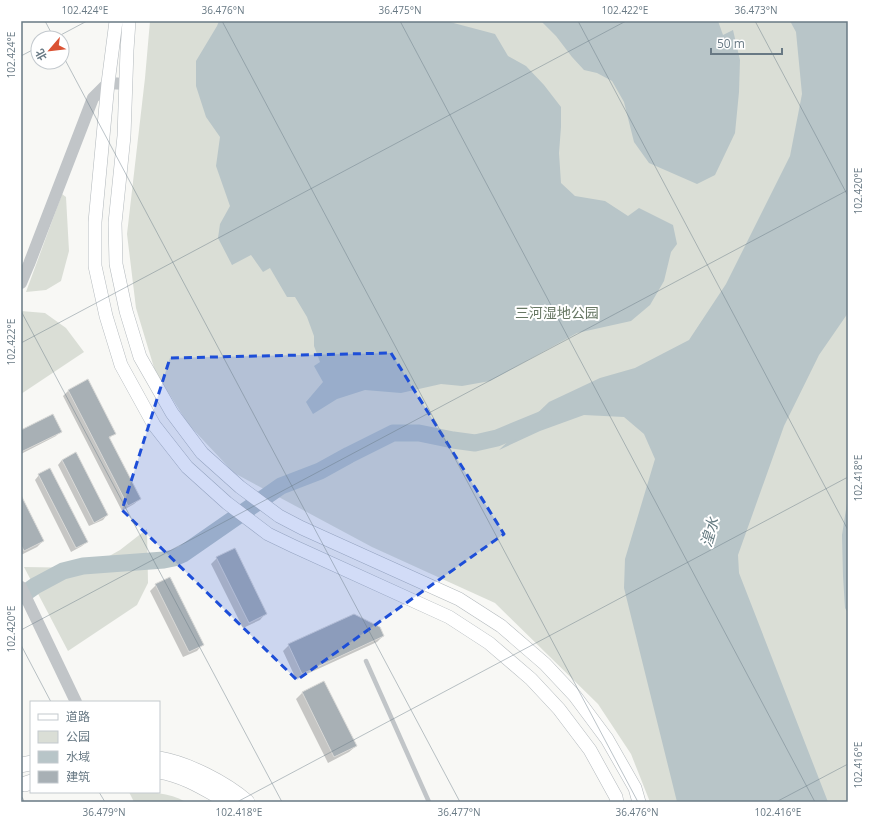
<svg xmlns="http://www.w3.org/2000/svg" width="869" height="823" font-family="'Open Sans','Noto Sans SC',sans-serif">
	<rect width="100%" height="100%" fill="#f8f8f5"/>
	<path fill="#daded6" d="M 150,21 L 848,21 L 848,802 L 650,802 L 631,754 L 598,704 L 495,603 L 372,547 L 234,473 L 188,424 L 155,371 L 136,308 L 127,234 L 145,78 Z
		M 62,194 L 66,197 L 69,251 L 61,281 L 46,290 L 26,292 Z
		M 21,311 L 45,313 L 66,328 L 84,352 L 21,394 Z
		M 147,529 L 148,583 L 137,605 L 68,651 L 24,567 L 88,568 L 120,550 Z
		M 129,792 C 149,792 169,792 186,802 L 134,802 Z"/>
	<path fill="#b8c5c8" d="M 219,21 L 446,21 L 495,34 L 508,56 L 526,66 L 544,85 L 561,107 L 561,127 L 559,153 L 561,183 L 575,196 L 605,201 L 628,216 L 639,208 L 673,225 L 677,244 L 671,252 L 664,281 L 650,305 L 631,321 L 577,333 L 490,381 L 462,386 L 441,384 L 401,393 L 365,390 L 337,399 L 313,414 L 306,402 L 323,382 L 314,366 L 320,362 L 314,346 L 314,336 L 307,317 L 295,297 L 287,297 L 270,268 L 263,272 L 251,255 L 232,265 L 218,238 L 220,224 L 230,206 L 216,166 L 220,137 L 206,117 L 196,86 L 196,61 L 217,26 Z
		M 537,21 L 718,21 L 723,35 L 733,30 L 740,60 L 739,92 L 735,133 L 715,175 L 697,184 L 649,163 L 634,142 L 624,102 L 612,81 L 597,73 L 584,70 L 572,57 L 556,36 L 542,22 Z
		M 790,21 L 848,21 L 848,313 L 819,355 L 784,426 L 738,555 L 739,573 L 828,802 L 677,802 L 624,588 L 625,559 L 655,459 L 644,434 L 624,417 L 584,415 L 540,431 L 499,450 L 549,402 L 600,378 L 635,368 L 689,340 L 726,284 L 790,156 L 802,94 L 796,32 Z
		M 848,497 L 848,613 L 845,608 L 843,576 L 842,535 Z"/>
	<path fill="#0003" d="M 69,390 L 114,433 L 109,439 L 140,499 L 134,504 L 122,511 L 63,396 Z
		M 60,431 L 56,436 L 21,454 L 21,432 Z
		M 62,460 L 107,515 L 103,520 L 89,526 L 58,465 Z
		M 39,475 L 86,542 L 82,546 L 71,552 L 35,480 Z
		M 21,498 L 43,541 L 37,547 L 21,555 Z
		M 217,558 L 266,613 L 260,620 L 243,628 L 211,564 Z
		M 156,585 L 203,644 L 197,651 L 183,657 L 150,591 Z
		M 383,636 L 377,642 L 296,679 L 283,651 L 289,645 Z
		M 324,682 L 356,746 L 349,752 L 328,763 L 296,699 L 302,693 Z"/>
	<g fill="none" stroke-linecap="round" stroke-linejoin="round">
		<path stroke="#b8c5c8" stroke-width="17" d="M 21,596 L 35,586 L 63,571 L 83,566 L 164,560 L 174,558 L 183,554 L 281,486 L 320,471 L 349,455 L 393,433 L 419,433 L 453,440 L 475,443 L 497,438 L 543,419"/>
	</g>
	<path fill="#a8b0b5" stroke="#d9d9d7" d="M 88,379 L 116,434 L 109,437 L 141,499 L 128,506 L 68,390 Z
		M 53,414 L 62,432 L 21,452 L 21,430 Z
		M 76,452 L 108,515 L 94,523 L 62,460 Z
		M 50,468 L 88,542 L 76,548 L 38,474 Z
		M 21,495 L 44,541 L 24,551 L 21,545 Z
		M 235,548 L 267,614 L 249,623 L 216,557 Z
		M 170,577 L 204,645 L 189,652 L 155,584 Z
		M 354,614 L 380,627 L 384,636 L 302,674 L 288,644 Z
		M 324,681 L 357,746 L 334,757 L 302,692 Z"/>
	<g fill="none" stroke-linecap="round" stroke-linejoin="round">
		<g stroke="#b3b9bd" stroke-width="14">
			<path id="secondary" d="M 116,21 L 108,83 L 95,222 L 95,266 L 106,316 L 121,365 L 154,425 L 187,467 L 227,503 L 268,534 L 293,546 L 449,617 L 489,643 L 531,679 L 559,709 L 590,750 L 616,797 L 617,802
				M 129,21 L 127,50 L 124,136 L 115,223 L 116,264 L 126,311 L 140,357 L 172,413 L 202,453 L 240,487 L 279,516 L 302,528 L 459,599 L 501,626 L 545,664 L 575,696 L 607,739 L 635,788 L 639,802"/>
		</g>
		<g stroke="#b4b9bc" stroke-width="16">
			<path id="primary" d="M 159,759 C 188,764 225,783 247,802
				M 21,765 L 31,763
				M 159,771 C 185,775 207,790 229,802
				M 25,784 L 31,782"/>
		</g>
		<path stroke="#c1c5c8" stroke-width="4.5" d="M 366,661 L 429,802"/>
		<path stroke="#c1c5c8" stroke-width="12" d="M 21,283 L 29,264 L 93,98 L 108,83 L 126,84
			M 21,587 L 76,702"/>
		<use href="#secondary" stroke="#fff" stroke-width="13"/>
		<use href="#primary" stroke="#fff" stroke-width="15"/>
		<g stroke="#a2a9ad" stroke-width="4.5">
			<path id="rail" d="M 21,799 L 22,802"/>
		</g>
		<use href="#rail" stroke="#fff" stroke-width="3" stroke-dasharray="9" stroke-linecap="butt"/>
	</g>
	<path fill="#1d4ed8" fill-opacity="0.2" stroke="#1d4ed8" stroke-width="3" stroke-dasharray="8 5" stroke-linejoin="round" d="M 391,353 L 504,534 L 297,680 L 122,510 L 170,358 Z"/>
	<path fill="none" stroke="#687984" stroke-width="1" stroke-opacity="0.45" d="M 45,21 L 54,38M 222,21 L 638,802M 400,21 L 815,802M 578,21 L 848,530M 755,21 L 848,196M 55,38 L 87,21M 62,54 L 460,802M 21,56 L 38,47M 21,311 L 282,802M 21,343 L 626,21M 21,630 L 848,190M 21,645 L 51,702M 99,792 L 105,802M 237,802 L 848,477M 776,802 L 848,764"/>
	<g text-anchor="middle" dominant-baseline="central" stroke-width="4" stroke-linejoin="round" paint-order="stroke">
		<g font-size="14" fill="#677763" stroke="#fff">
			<text x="557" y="312">三河湿地公园</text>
		</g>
		<g font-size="15" font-style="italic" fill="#647a80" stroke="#fff">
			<text transform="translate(709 532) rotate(-74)">湟水</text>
		</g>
	</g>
	<rect width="869" height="823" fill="none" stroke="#ffffff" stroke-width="44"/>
	<rect x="30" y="701" width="130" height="92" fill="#ffffff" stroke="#c3c9ce"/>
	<rect x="38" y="714" width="20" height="6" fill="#ffffff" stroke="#c3c9ce"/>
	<text x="66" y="721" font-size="12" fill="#687984">道路</text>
	<rect x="38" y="731" width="20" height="12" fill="#daded6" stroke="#c3c9ce"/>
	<text x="66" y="741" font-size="12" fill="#687984">公园</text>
	<rect x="38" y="751" width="20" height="12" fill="#b8c5c8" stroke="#c3c9ce"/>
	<text x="66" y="761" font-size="12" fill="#687984">水域</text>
	<rect x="38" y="771" width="20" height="12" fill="#a8b0b5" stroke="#c3c9ce"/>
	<text x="66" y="781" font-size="12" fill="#687984">建筑</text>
	<g transform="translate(50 50) rotate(242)"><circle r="19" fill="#ffffff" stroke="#c3c9ce"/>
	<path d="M0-3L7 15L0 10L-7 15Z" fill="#da5132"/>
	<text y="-6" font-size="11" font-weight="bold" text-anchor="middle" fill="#687984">北</text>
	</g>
	<path d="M711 48v6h71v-6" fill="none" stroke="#687984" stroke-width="2"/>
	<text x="717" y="48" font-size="12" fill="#687984" stroke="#ffffff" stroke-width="3" paint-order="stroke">50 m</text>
	<rect x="22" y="22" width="825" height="779" fill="none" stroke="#687984" stroke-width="1.5"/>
	<g font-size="10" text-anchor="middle" fill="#687984">
		<text x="85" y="14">102.424°E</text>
		<text x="223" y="14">36.476°N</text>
		<text x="400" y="14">36.475°N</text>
		<text x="625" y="14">102.422°E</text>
		<text x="756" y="14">36.473°N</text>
		<text transform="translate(11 55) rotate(-90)" y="4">102.424°E</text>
		<text transform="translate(858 191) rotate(-90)" y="4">102.420°E</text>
		<text transform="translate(11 342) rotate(-90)" y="4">102.422°E</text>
		<text transform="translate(858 478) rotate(-90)" y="4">102.418°E</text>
		<text transform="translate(11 629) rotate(-90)" y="4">102.420°E</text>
		<text transform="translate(858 765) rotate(-90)" y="4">102.416°E</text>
		<text x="104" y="816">36.479°N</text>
		<text x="239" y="816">102.418°E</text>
		<text x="459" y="816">36.477°N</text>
		<text x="637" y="816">36.476°N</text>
		<text x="778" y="816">102.416°E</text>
	</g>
</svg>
